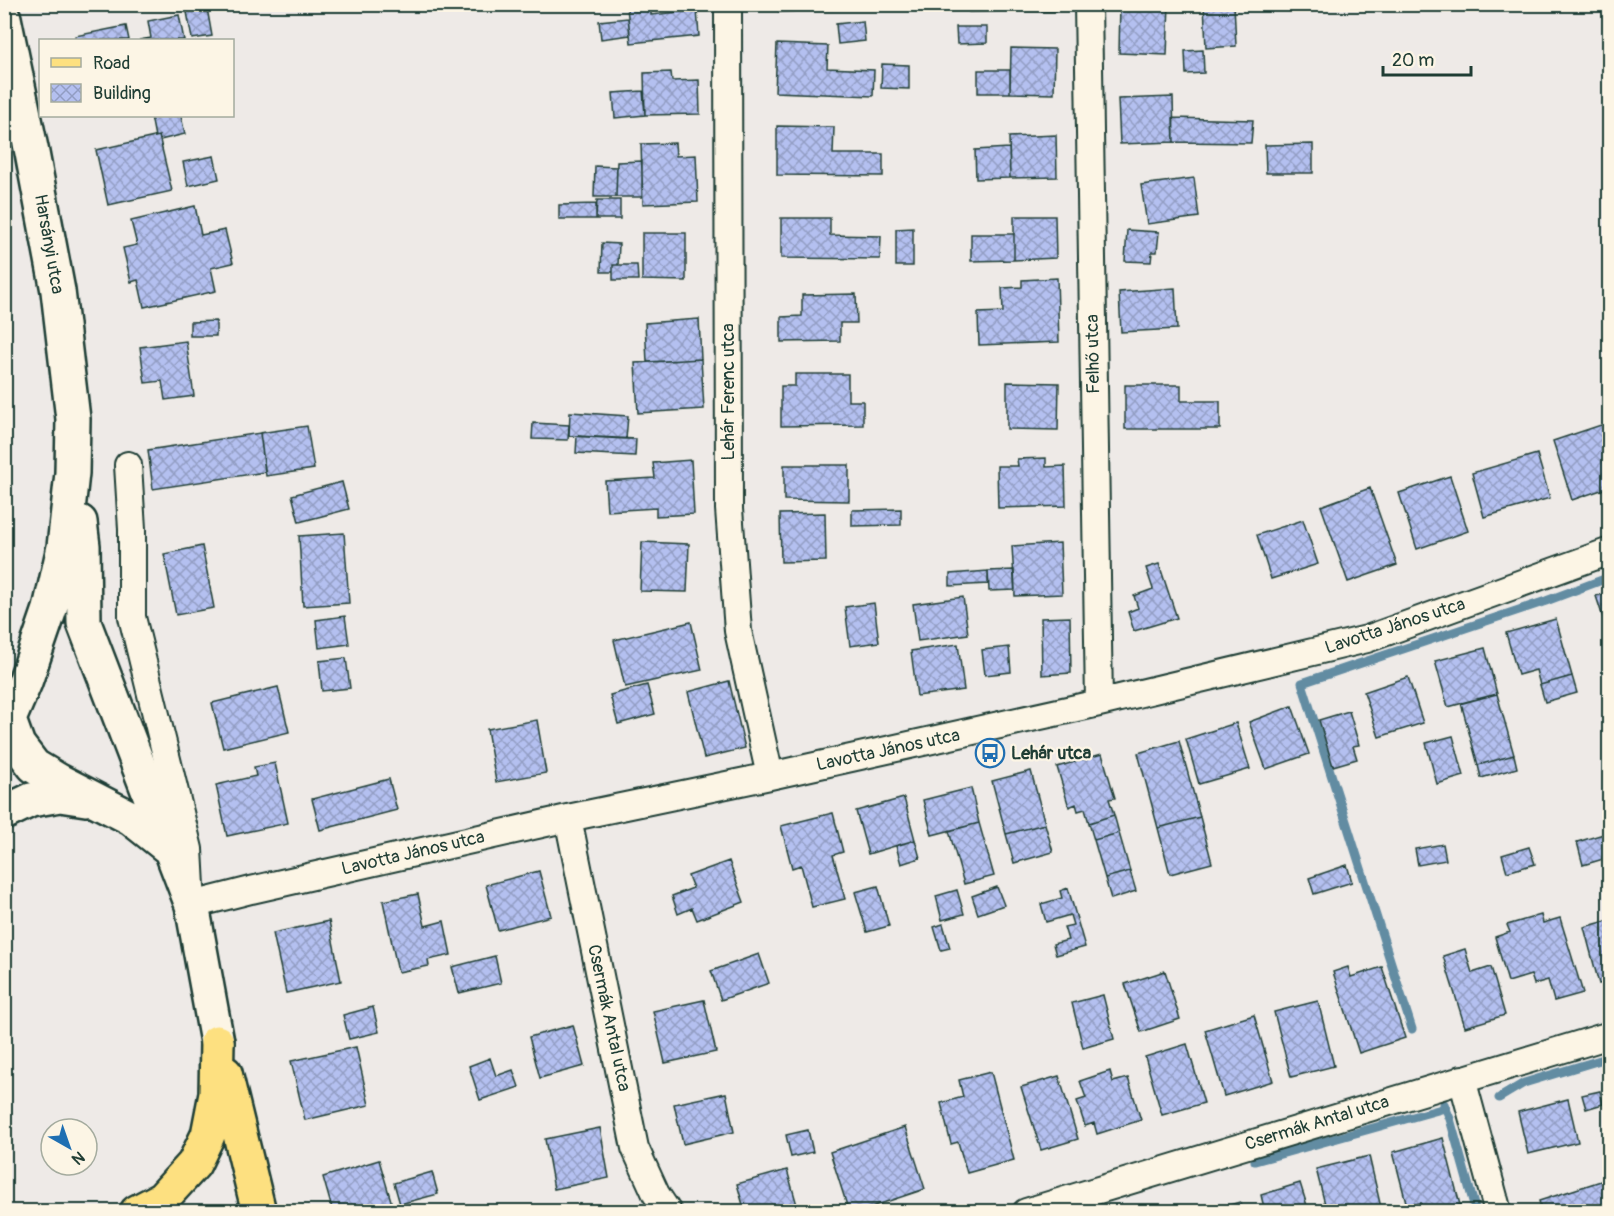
<svg xmlns="http://www.w3.org/2000/svg" width="1614" height="1216" font-family="Pangolin,sans-serif">
	<defs>
		<pattern id="building-cross-hatch" width="8" height="8" patternUnits="userSpaceOnUse" patternTransform="scale(1.5)"><rect width="8" height="8" fill="#b4c0f0"/><path d="M0 0l8 8M0 8l8-8" fill="none" stroke="#929dc3"/></pattern>
	</defs>
	<rect width="100%" height="100%" fill="#eeeae7"/>
	<filter id="ink" filterUnits="userSpaceOnUse"><feTurbulence type="fractalNoise" baseFrequency=".0167" numOctaves="2"/><feDisplacementMap in="SourceGraphic" scale="12" xChannelSelector="R" yChannelSelector="G"/><feConvolveMatrix kernelMatrix="1 2 1 2 8 2 1 2 1" color-interpolation-filters="sRGB"/></filter>
	<g filter="url(#ink)">
		<g fill="none" stroke-linecap="round" stroke-linejoin="round">
			<path stroke="#628ca2" stroke-width="9" d="M 1412,1029 L 1302,683 L 1546,601 L 1610,577
				M 1499,1098 L 1524,1083 L 1610,1057
				M 1444,1104 L 1450,1119 L 1476,1212
				M 1255,1161 L 1445,1108"/>
		</g>
		<path fill="url(#building-cross-hatch)" stroke="#1f3d34" stroke-width="1.5" d="M 779,4 L 870,4 L 870,8 L 779,12 Z
			M 969,4 L 1011,4 L 1011,11 L 969,12 Z
			M 1011,4 L 1055,4 L 1055,11 L 1011,11 Z
			M 1120,4 L 1169,4 L 1167,55 L 1119,53 Z
			M 1204,4 L 1234,4 L 1236,46 L 1206,48 Z
			M 651,6 L 651,15 L 697,10 L 699,36 L 631,43 L 627,8 Z
			M 207,8 L 212,36 L 192,39 L 187,12 Z
			M 179,15 L 184,40 L 139,40 L 151,38 L 148,21 Z
			M 628,18 L 630,35 L 601,39 L 599,21 Z
			M 863,21 L 865,41 L 838,44 L 836,24 Z
			M 126,26 L 129,40 L 75,40 L 75,36 Z
			M 956,27 L 987,27 L 987,43 L 957,44 Z
			M 777,44 L 828,46 L 827,68 L 874,70 L 873,96 L 775,92 Z
			M 1011,48 L 1055,49 L 1054,94 L 1010,93 Z
			M 1203,50 L 1204,73 L 1186,74 L 1185,51 Z
			M 882,64 L 909,65 L 909,89 L 881,88 Z
			M 978,70 L 1010,70 L 1010,93 L 978,93 Z
			M 671,72 L 672,81 L 699,80 L 700,114 L 645,115 L 644,73 Z
			M 643,91 L 645,115 L 615,118 L 613,93 Z
			M 1173,97 L 1174,142 L 1120,144 L 1118,99 Z
			M 151,116 L 181,116 L 185,134 L 160,140 L 159,136 L 155,137 Z
			M 1173,118 L 1253,120 L 1251,143 L 1174,142 Z
			M 777,126 L 834,127 L 833,154 L 883,154 L 883,176 L 777,175 Z
			M 1056,135 L 1057,177 L 1010,178 L 1009,137 Z
			M 159,136 L 172,191 L 108,205 L 96,150 Z
			M 675,143 L 676,156 L 696,155 L 698,202 L 643,204 L 641,144 Z
			M 1313,144 L 1313,173 L 1266,173 L 1265,145 Z
			M 1009,148 L 1010,178 L 976,179 L 975,150 Z
			M 214,156 L 219,179 L 188,186 L 183,162 Z
			M 642,161 L 642,197 L 616,197 L 617,162 Z
			M 595,166 L 617,167 L 616,197 L 594,197 Z
			M 1194,178 L 1199,217 L 1147,224 L 1141,185 Z
			M 597,200 L 620,200 L 620,219 L 596,219 Z
			M 596,204 L 596,219 L 559,219 L 559,205 Z
			M 195,206 L 201,235 L 225,230 L 233,263 L 211,268 L 216,291 L 144,307 L 138,280 L 131,282 L 123,248 L 137,245 L 131,221 Z
			M 1014,216 L 1055,216 L 1056,258 L 1014,260 Z
			M 781,218 L 830,218 L 830,235 L 881,236 L 880,259 L 781,258 Z
			M 913,228 L 913,266 L 896,266 L 896,229 Z
			M 1127,230 L 1159,232 L 1157,252 L 1152,252 L 1151,262 L 1125,261 Z
			M 642,233 L 686,233 L 686,281 L 642,280 Z
			M 971,234 L 1014,234 L 1014,260 L 971,261 Z
			M 602,243 L 619,244 L 618,265 L 613,265 L 613,272 L 601,272 Z
			M 613,265 L 637,265 L 638,280 L 613,280 Z
			M 1057,278 L 1059,342 L 979,345 L 978,313 L 1003,312 L 1002,288 L 1022,287 L 1022,280 Z
			M 1175,288 L 1177,329 L 1121,332 L 1119,292 Z
			M 856,294 L 857,323 L 840,323 L 840,341 L 781,342 L 781,317 L 802,316 L 802,295 Z
			M 699,319 L 701,359 L 647,362 L 645,323 Z
			M 216,321 L 216,336 L 190,336 L 190,322 Z
			M 186,341 L 194,396 L 165,400 L 162,381 L 145,383 L 140,347 Z
			M 701,359 L 704,409 L 638,413 L 635,363 Z
			M 795,374 L 848,374 L 848,401 L 863,401 L 863,425 L 781,426 L 781,386 L 795,386 Z
			M 1007,382 L 1059,383 L 1058,430 L 1007,429 Z
			M 1125,385 L 1181,385 L 1181,401 L 1220,401 L 1220,429 L 1125,429 Z
			M 570,412 L 628,416 L 626,439 L 569,436 Z
			M 1610,422 L 1610,487 L 1572,500 L 1553,441 Z
			M 533,423 L 569,425 L 568,440 L 532,439 Z
			M 307,426 L 314,469 L 266,476 L 260,433 Z
			M 260,433 L 265,472 L 153,489 L 148,450 Z
			M 577,436 L 636,439 L 635,456 L 576,453 Z
			M 1537,454 L 1550,498 L 1484,517 L 1472,473 Z
			M 1046,458 L 1046,467 L 1065,466 L 1066,506 L 998,508 L 997,466 L 1018,466 L 1017,459 Z
			M 691,460 L 694,514 L 656,516 L 656,508 L 607,511 L 605,481 L 655,478 L 653,463 Z
			M 784,465 L 849,465 L 849,501 L 784,500 Z
			M 1450,476 L 1468,531 L 1417,549 L 1399,493 Z
			M 342,482 L 349,509 L 299,522 L 292,495 Z
			M 1370,488 L 1397,565 L 1348,582 L 1321,506 Z
			M 901,509 L 901,525 L 852,526 L 852,510 Z
			M 825,513 L 826,561 L 781,562 L 780,514 Z
			M 1303,520 L 1318,564 L 1271,579 L 1257,535 Z
			M 344,533 L 349,603 L 303,606 L 299,536 Z
			M 642,542 L 689,544 L 687,592 L 640,591 Z
			M 1060,543 L 1062,594 L 1015,596 L 1012,546 Z
			M 202,546 L 214,608 L 176,615 L 164,554 Z
			M 1159,564 L 1177,618 L 1134,631 L 1128,612 L 1138,608 L 1134,596 L 1153,589 L 1146,568 Z
			M 1014,570 L 1015,590 L 989,591 L 988,571 Z
			M 988,571 L 988,584 L 950,586 L 950,574 Z
			M 1610,592 L 1610,639 L 1596,596 Z
			M 963,597 L 968,634 L 918,641 L 913,604 Z
			M 874,603 L 879,642 L 850,646 L 845,607 Z
			M 345,616 L 349,644 L 319,648 L 316,620 Z
			M 1070,617 L 1071,673 L 1042,675 L 1041,618 Z
			M 1556,619 L 1572,676 L 1540,685 L 1536,670 L 1518,675 L 1506,633 Z
			M 691,622 L 702,670 L 625,687 L 614,640 Z
			M 958,644 L 964,690 L 917,696 L 911,651 Z
			M 1009,647 L 1011,672 L 985,675 L 982,650 Z
			M 1485,648 L 1497,694 L 1448,707 L 1435,661 Z
			M 346,658 L 350,688 L 322,691 L 319,661 Z
			M 1572,676 L 1577,693 L 1545,702 L 1540,685 Z
			M 1408,677 L 1423,723 L 1379,737 L 1364,692 Z
			M 729,681 L 745,748 L 704,758 L 688,692 Z
			M 647,685 L 655,714 L 618,724 L 610,695 Z
			M 278,687 L 289,732 L 223,748 L 212,703 Z
			M 1497,694 L 1514,755 L 1478,765 L 1461,703 Z
			M 1292,706 L 1309,754 L 1266,769 L 1249,722 Z
			M 1349,711 L 1359,745 L 1353,746 L 1357,759 L 1333,766 L 1319,720 Z
			M 537,720 L 546,773 L 496,782 L 487,729 Z
			M 1236,723 L 1250,769 L 1199,784 L 1186,739 Z
			M 1453,736 L 1464,776 L 1437,784 L 1426,743 Z
			M 1179,741 L 1200,817 L 1158,828 L 1138,753 Z
			M 1102,754 L 1115,798 L 1109,799 L 1114,815 L 1089,823 L 1085,809 L 1078,811 L 1076,804 L 1069,807 L 1057,767 Z
			M 1514,755 L 1517,768 L 1481,778 L 1478,765 Z
			M 275,763 L 288,823 L 227,836 L 216,785 L 256,776 L 254,767 Z
			M 1031,771 L 1045,824 L 1006,834 L 992,781 Z
			M 389,779 L 397,810 L 320,830 L 312,799 Z
			M 971,788 L 979,823 L 932,835 L 923,800 Z
			M 904,798 L 915,840 L 868,854 L 856,811 Z
			M 833,813 L 843,852 L 833,855 L 845,899 L 812,907 L 801,865 L 792,868 L 781,826 Z
			M 1114,815 L 1119,833 L 1094,840 L 1089,823 Z
			M 1200,817 L 1212,863 L 1170,874 L 1158,828 Z
			M 979,823 L 994,876 L 964,884 L 949,831 Z
			M 1045,824 L 1053,852 L 1014,863 L 1006,834 Z
			M 1610,832 L 1610,857 L 1583,865 L 1577,842 Z
			M 1119,833 L 1130,871 L 1105,878 L 1094,840 Z
			M 915,840 L 920,858 L 901,864 L 896,846 Z
			M 1443,844 L 1446,860 L 1418,865 L 1415,849 Z
			M 1529,847 L 1535,864 L 1507,872 L 1502,855 Z
			M 729,861 L 744,902 L 697,920 L 692,908 L 678,914 L 672,896 L 693,888 L 688,876 Z
			M 1347,865 L 1352,882 L 1314,894 L 1309,878 Z
			M 539,871 L 551,916 L 498,930 L 486,885 Z
			M 1130,871 L 1136,891 L 1111,899 L 1105,878 Z
			M 878,886 L 889,926 L 867,932 L 855,892 Z
			M 997,887 L 1004,905 L 978,914 L 972,896 Z
			M 1068,888 L 1085,947 L 1056,955 L 1053,944 L 1068,940 L 1064,927 L 1073,925 L 1070,915 L 1046,922 L 1041,904 L 1062,898 L 1060,891 Z
			M 957,890 L 964,914 L 942,920 L 936,896 Z
			M 418,894 L 425,926 L 444,921 L 451,955 L 428,960 L 429,966 L 398,972 L 383,901 Z
			M 1541,915 L 1543,923 L 1560,918 L 1583,993 L 1554,1001 L 1548,980 L 1534,984 L 1531,975 L 1508,982 L 1495,937 L 1510,932 L 1507,925 Z
			M 1610,920 L 1610,981 L 1599,984 L 1584,927 Z
			M 329,921 L 341,981 L 286,993 L 273,933 Z
			M 943,924 L 950,948 L 941,950 L 934,927 Z
			M 1465,949 L 1472,973 L 1491,967 L 1505,1015 L 1465,1027 L 1443,956 Z
			M 759,954 L 769,983 L 721,1000 L 711,971 Z
			M 495,956 L 501,983 L 459,993 L 452,967 Z
			M 1348,967 L 1351,977 L 1382,967 L 1405,1038 L 1359,1053 L 1333,972 Z
			M 1165,971 L 1180,1019 L 1141,1032 L 1125,984 Z
			M 1103,995 L 1114,1039 L 1083,1048 L 1072,1003 Z
			M 704,1000 L 716,1052 L 665,1063 L 653,1011 Z
			M 1318,1001 L 1334,1066 L 1291,1077 L 1274,1012 Z
			M 373,1007 L 379,1032 L 349,1039 L 343,1015 Z
			M 1254,1015 L 1273,1081 L 1224,1096 L 1205,1030 Z
			M 573,1025 L 584,1066 L 540,1078 L 529,1037 Z
			M 1187,1044 L 1204,1103 L 1162,1115 L 1145,1057 Z
			M 356,1047 L 369,1105 L 305,1120 L 291,1061 Z
			M 490,1058 L 496,1076 L 513,1070 L 519,1087 L 480,1100 L 469,1066 Z
			M 1110,1071 L 1113,1082 L 1128,1078 L 1141,1120 L 1097,1134 L 1094,1123 L 1085,1126 L 1077,1101 L 1086,1098 L 1080,1081 Z
			M 991,1072 L 1014,1160 L 967,1173 L 958,1142 L 951,1144 L 941,1103 L 963,1097 L 959,1080 Z
			M 1059,1076 L 1078,1139 L 1041,1150 L 1021,1087 Z
			M 1600,1091 L 1603,1104 L 1586,1109 L 1582,1095 Z
			M 726,1093 L 734,1132 L 683,1144 L 674,1104 Z
			M 1568,1099 L 1578,1142 L 1528,1154 L 1518,1112 Z
			M 905,1127 L 925,1189 L 856,1212 L 849,1212 L 830,1152 Z
			M 600,1128 L 609,1178 L 554,1189 L 545,1139 Z
			M 808,1130 L 813,1152 L 791,1157 L 786,1135 Z
			M 1443,1138 L 1460,1205 L 1437,1212 L 1423,1212 L 1421,1203 L 1407,1206 L 1393,1152 Z
			M 1369,1156 L 1382,1212 L 1327,1212 L 1316,1169 Z
			M 379,1160 L 394,1211 L 333,1212 L 323,1177 Z
			M 787,1170 L 799,1212 L 745,1212 L 737,1184 Z
			M 432,1172 L 438,1194 L 400,1204 L 394,1183 Z
			M 1604,1180 L 1610,1196 L 1610,1212 L 1542,1212 L 1539,1201 Z
			M 1300,1183 L 1309,1212 L 1265,1212 L 1261,1195 Z
			M 1240,1202 L 1243,1212 L 1206,1212 Z"/>
		<g fill="none" stroke-linecap="round" stroke-linejoin="round">
			<g stroke="#1f3d34" stroke-width="30">
				<path id="street" d="M 728,4 L 729,509 L 738,631 L 770,776
					M 1088,4 L 1099,703
					M 128,465 L 132,529 L 132,617 L 189,849 L 192,905 L 251,890 L 568,818 L 770,776 L 1099,703 L 1367,639 L 1610,551
					M 568,818 L 635,1148 L 656,1194 L 668,1212
					M 1462,1079 L 1498,1212
					M 1026,1212 L 1610,1035"/>
			</g>
			<g stroke="#1f3d34" stroke-width="38">
				<path id="secondary" d="M 4,18 L 32,153 L 58,291 L 73,419 L 72,473 L 64,547 L 50,609 L 25,682 L 4,731
					M 80,522 L 83,546 L 84,623 L 192,905 L 217,1042
					M 9,720 L 18,745 L 34,766 L 59,781 L 131,818 L 170,849
					M 4,813 L 31,800 L 60,795 L 86,799"/>
			</g>
			<g stroke="#1f3d34" stroke-width="38">
				<path id="primary" d="M 225,1073 L 259,1212
					M 137,1212 L 162,1199 L 194,1164 L 208,1135 L 216,1094 L 217,1042"/>
			</g>
			<use href="#street" stroke="#fcf5e5" stroke-width="26"/>
			<use href="#secondary" stroke="#fcf5e5" stroke-width="33"/>
			<use href="#primary" stroke="#fde080" stroke-width="33"/>
		</g>
	</g>
	<defs>
		<g id="bus-ring" transform="scale(1.5)"><circle r="9.5" fill="#fcf5e5" stroke="#1f6fb2" stroke-width="1.5"/><path d="M-5-6H5V4H4V6H2V4H-2V6H-4V4H-5ZM-3.5-4V0h7V-4ZM-3.5 1.2v1.5H-2V1.2ZM2 1.2v1.5H3.5V1.2Z" fill="#1f6fb2"/></g>
	</defs>
	<g fill-rule="evenodd">
		<use href="#bus-ring" x="990" y="753"/>
	</g>
	<g text-anchor="middle" dominant-baseline="central" stroke-width="4.5" stroke-linejoin="round" paint-order="stroke">
		<g font-size="18" fill="#1f3d34" stroke="#fcf5e5">
			<text transform="translate(49 244) rotate(80)">Harsányi utca</text>
			<text transform="translate(1093 354) rotate(-91)">Felhő utca</text>
			<text transform="translate(728 392) rotate(-90)">Lehár Ferenc utca</text>
			<text transform="translate(1395 626) rotate(-18)">Lavotta János utca</text>
			<text transform="translate(888 750) rotate(-12)">Lavotta János utca</text>
			<text transform="translate(413 853) rotate(-13)">Lavotta János utca</text>
			<text transform="translate(609 1018) rotate(78)">Csermák Antal utca</text>
			<text transform="translate(1317 1123) rotate(-17)">Csermák Antal utca</text>
		</g>
		<g font-size="18" font-weight="bold" fill="#1f3d34" stroke="#fcf5e5" text-anchor="start">
			<text x="1011" y="753">Lehár utca</text>
		</g>
	</g>
	<rect width="1614" height="1216" fill="none" stroke="#fcf5e5" stroke-width="24"/>
	<rect x="12" y="12" width="1590" height="1192" fill="none" stroke="#1f3d34" stroke-width="2" filter="url(#ink)"/>
	<rect x="39" y="39" width="195" height="78" fill="#fcf5e5" stroke="#a4ab9e" stroke-width="1.5"/>
	<rect x="51" y="58" width="30" height="9" fill="#fde080" stroke="#a4ab9e" stroke-width="1.5"/>
	<text x="93" y="69" font-size="18" fill="#1f3d34">Road</text>
	<rect x="51" y="84" width="30" height="18" fill="url(#building-cross-hatch)" stroke="#a4ab9e" stroke-width="1.5"/>
	<text x="93" y="99" font-size="18" fill="#1f3d34">Building</text>
	<g transform="translate(69 1147) rotate(140)"><circle r="28" fill="#fcf5e5" stroke="#a4ab9e" stroke-width="1.5"/>
	<path d="M0-4.5L10 22L0 15L-10 22Z" fill="#1f6fb2"/>
	<text y="-9" font-size="16" font-weight="bold" text-anchor="middle" fill="#1f3d34">N</text>
	</g>
	<path d="M1383 66v9h88v-9" fill="none" stroke="#1f3d34" stroke-width="3"/>
	<text x="1392" y="66" font-size="18" fill="#1f3d34" stroke="#fcf5e5" stroke-width="4.5" paint-order="stroke">20 m</text>
</svg>
